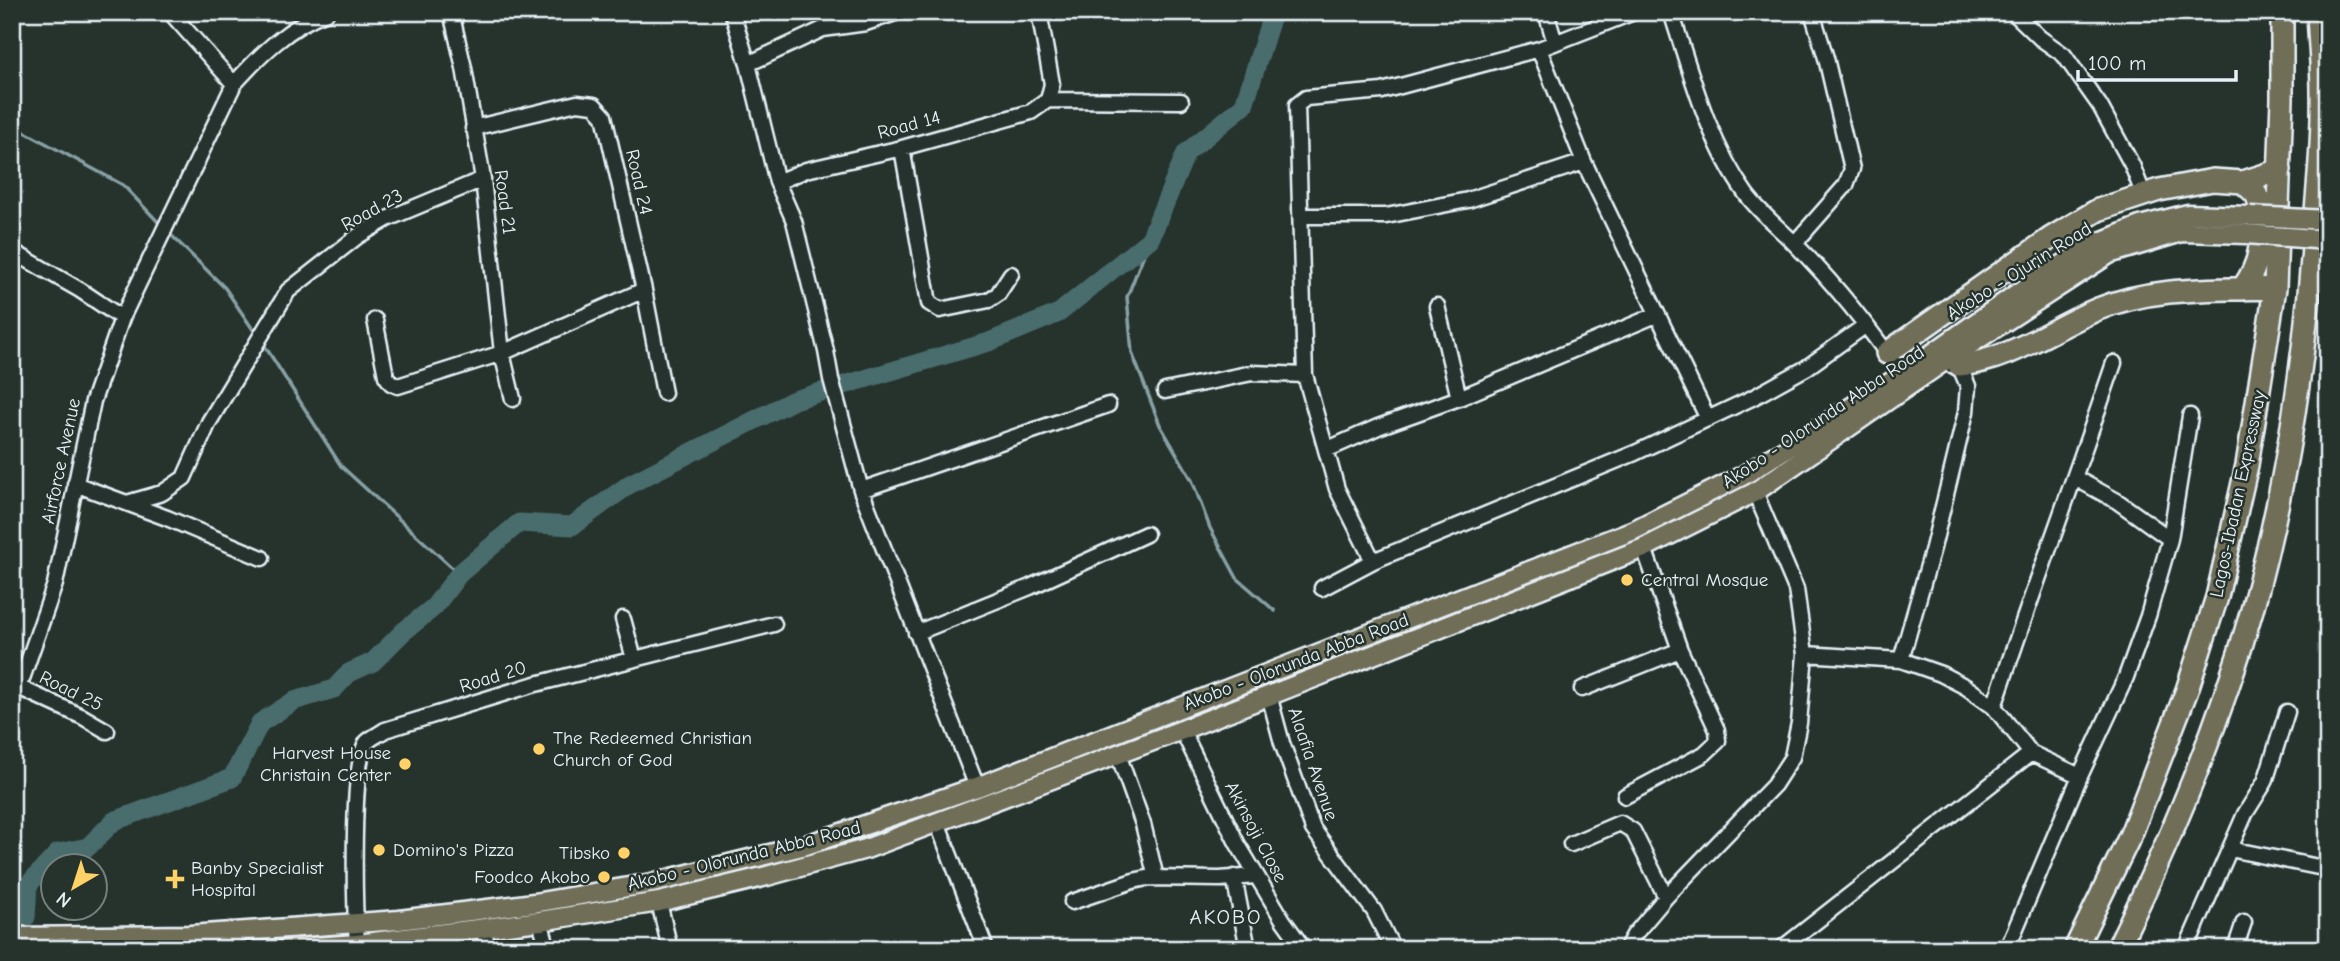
<svg xmlns="http://www.w3.org/2000/svg" width="2340" height="961" font-family="'Comic Neue',sans-serif">
	<rect width="100%" height="100%" fill="#26332d"/>
	<filter id="ink" filterUnits="userSpaceOnUse"><feTurbulence type="fractalNoise" baseFrequency=".0143" numOctaves="2"/><feDisplacementMap in="SourceGraphic" scale="14" xChannelSelector="R" yChannelSelector="G"/><feConvolveMatrix kernelMatrix="1 2 1 2 8 2 1 2 1" color-interpolation-filters="sRGB"/></filter>
	<g filter="url(#ink)">
		<g fill="none" stroke-linecap="round" stroke-linejoin="round">
			<path stroke="#88a1a5" stroke-width="3.5" d="M 12,125 L 123,185 L 162,226
				M 168,232 L 225,288 L 256,334
				M 1150,239 L 1127,297 L 1132,353 L 1160,425 L 1192,480 L 1210,528 L 1237,578 L 1275,611
				M 263,343 L 341,466 L 459,574"/>
			<path stroke="#486c6d" stroke-width="19" d="M 12,918 L 26,917 L 28,885 L 58,853 L 88,847 L 114,821 L 232,778 L 260,723 L 294,701 L 334,689 L 349,673 L 373,662 L 403,632 L 434,607 L 459,574 L 519,523 L 572,526 L 630,484 L 794,400 L 989,342 L 1059,313 L 1150,239 L 1186,153 L 1244,105 L 1273,12"/>
			<g stroke="#e8f1f8" stroke-width="19">
				<path id="minor" d="M 170,12 L 234,84
					M 451,12 L 464,68 L 483,179 L 502,353 L 513,399
					M 732,12 L 748,64 L 777,182 L 794,221 L 826,351 L 831,379 L 861,490 L 977,787
					M 1039,12 L 1052,84 L 1048,100
					M 1546,12 L 1555,43
					M 1671,12 C 1691,73 1708,141 1746,194 C 1760,213 1778,227 1794,243 C 1834,283 1870,328 1902,375
					M 2013,12 L 2040,38 L 2064,55 L 2100,106 L 2132,165 L 2144,196
					M 1539,49 L 1584,162 L 1708,419
					M 748,64 L 823,29 L 866,23 L 898,12
					M 1048,100 L 1181,101
					M 473,128 L 577,103 L 594,105 L 604,116 L 644,290 L 664,393
					M 902,148 L 929,303 L 940,310 L 989,300 L 998,294 L 1011,274
					M 777,182 L 806,170 L 902,148 L 1031,112 L 1048,100
					M 1301,216 L 1386,216 L 1468,200 L 1584,162
					M 1795,243 L 1846,185 L 1852,169 L 1826,58 L 1812,12
					M 12,251 L 80,290 L 122,318
					M 1437,306 L 1459,398
					M 375,320 L 386,376 L 391,383 L 398,386 L 502,353 L 644,290
					M 1165,391 L 1252,373 L 1305,375
					M 1326,450 L 1378,427 L 1459,398 L 1656,315
					M 2075,478 L 2117,501 L 2170,539
					M 75,484 L 167,518 L 262,558
					M 861,490 L 1108,405
					M 127,503 L 162,493 L 184,478 L 209,422 L 288,291 L 358,236 L 387,219 L 483,179
					M 1373,561 L 1337,489 L 1305,375 L 1297,105 L 1306,98 L 1382,91 L 1539,49 L 1634,12
					M 1322,588 L 1373,561 L 1635,453 L 1752,398 L 1806,368 L 1866,325
					M 623,619 L 634,659
					M 916,633 L 1030,587 L 1146,534
					M 1805,654 L 1901,660 L 1941,674 L 1966,687 L 1994,707 L 2031,753 L 2080,776
					M 1901,660 L 1933,548 L 1966,412 L 1968,386 L 1959,365 L 1951,365
					M 18,687 L 83,717 L 107,731
					M 1582,689 L 1680,650
					M 1269,695 L 1282,743 L 1313,829 L 1374,911 L 1393,949
					M 12,697 L 23,676 L 55,584 L 93,401 L 122,318 L 234,84 C 260,55 290,25 327,12
					M 1994,707 C 2032,592 2075,478 2114,363
					M 1182,730 L 1237,843 L 1283,920 L 1304,949
					M 1118,754 L 1143,824 L 1156,878
					M 1625,796 L 1704,754 L 1718,741 L 1717,730 L 1680,650 L 1644,548
					M 937,822 L 986,949
					M 1571,844 L 1620,823 L 1633,831 L 1666,897
					M 2230,849 L 2328,869
					M 1234,877 L 1248,949
					M 659,902 L 670,949
					M 1072,902 L 1133,881 L 1147,878 L 1220,879 L 1255,876
					M 540,921 L 548,949
					M 485,927 L 486,949
					M 357,944 C 355,912 350,762 367,742 C 372,737 380,734 385,730 L 532,685 L 774,624
					M 1626,949 L 1634,935 L 1666,897 L 1774,785 L 1792,757 L 1799,723 L 1805,654 L 1796,589 L 1755,492
					M 1781,949 L 2031,753
					M 2007,949 L 2080,776 L 2126,677 L 2148,616 L 2170,539 L 2190,416
					M 2186,949 L 2245,814 L 2265,782 L 2287,712
					M 2235,949 L 2244,922"/>
			</g>
			<g stroke="#e8f1f8" stroke-width="23">
				<path id="major" d="M 12,937 L 190,935 L 399,920 L 534,903 L 652,883 L 806,845 L 977,787 L 1634,530 L 1744,475 L 1902,375 L 2019,292 L 2095,244 L 2140,226 L 2188,214 L 2250,216
					M 286,949 L 357,944 L 540,921 L 659,902 L 767,876 L 866,849 L 1182,730 L 1644,548 L 1755,492 L 1940,364 L 2109,254 L 2182,232 L 2246,234"/>
			</g>
			<g stroke="#e8f1f8" stroke-width="26">
				<path id="highway" d="M 2242,289 C 2265,259 2261,236 2259,201 L 2256,194 L 2243,182
					M 1887,353 L 2051,238 L 2098,210 L 2159,190 L 2213,180 L 2243,182 L 2280,170
					M 1959,365 C 2010,361 2053,328 2098,309 C 2153,286 2217,290 2275,288
					M 2075,949 L 2131,834 L 2187,690 L 2217,597 L 2247,465 L 2275,288 L 2282,99 L 2282,12
					M 2117,949 C 2171,840 2219,726 2252,610 C 2286,488 2305,360 2314,234 C 2318,187 2323,139 2322,92 C 2322,65 2319,39 2318,12"/>
			</g>
			<use href="#minor" stroke="#26332d" stroke-width="14"/>
			<use href="#major" stroke="#716e59" stroke-width="18"/>
			<use href="#highway" stroke="#716e59" stroke-width="21"/>
			<g stroke="#e8f1f8" stroke-width="23" stroke-linecap="butt">
				<path id="major-bridge" d="M 2250,216 L 2328,220
					M 2246,234 L 2328,240"/>
			</g>
			<use href="#major-bridge" stroke="#716e59" stroke-width="18"/>
		</g>
	</g>
	<g fill="#ffd166" stroke="#26332d" stroke-width="2.5">
		<circle cx="1627" cy="580" r="7"/>
		<circle cx="539" cy="749" r="7"/>
		<circle cx="405" cy="764" r="7"/>
		<circle cx="379" cy="850" r="7"/>
		<circle cx="624" cy="853" r="7"/>
		<circle cx="604" cy="877" r="7"/>
		<path d="M171.5 868.5h7v7h7v7h-7v7h-7v-7h-7v-7h7z"/>
	</g>
	<g text-anchor="middle" dominant-baseline="central" stroke-width="5" stroke-linejoin="round" paint-order="stroke">
		<g font-size="19" fill="#e8f1f8" stroke="#26332d">
			<text transform="translate(909 125) rotate(-15)">Road 14</text>
			<text transform="translate(639 182) rotate(77)">Road 24</text>
			<text transform="translate(505 202) rotate(82)">Road 21</text>
			<text transform="translate(372 210) rotate(-29)">Road 23</text>
			<text transform="translate(2019 271) rotate(-32)">Akobo - Ojurin Road</text>
			<text transform="translate(1823 417) rotate(-34)">Akobo - Olorunda Abba Road</text>
			<text transform="translate(61 461) rotate(-78)">Airforce Avenue</text>
			<text transform="translate(2238 494) rotate(-78)">Lagos-Ibadan Expressway</text>
			<text transform="translate(1296 662) rotate(-21)">Akobo - Olorunda Abba Road</text>
			<text transform="translate(493 677) rotate(-17)">Road 20</text>
			<text transform="translate(71 691) rotate(26)">Road 25</text>
			<text transform="translate(1313 764) rotate(71)">Alaafia Avenue</text>
			<text transform="translate(1256 832) rotate(62)">Akinsoji Close</text>
			<text transform="translate(744 856) rotate(-14)">Akobo - Olorunda Abba Road</text>
		</g>
		<g font-size="19" fill="#e8f1f8" stroke="#26332d" text-anchor="start">
			<text x="1641" y="580">Central Mosque</text>
			<text x="553" y="738">The Redeemed Christian<tspan x="553" dy="22">Church of God</tspan></text>
			<text x="391" y="753" text-anchor="end">Harvest House<tspan x="391" dy="22">Christain Center</tspan></text>
			<text x="393" y="850">Domino's Pizza</text>
			<text x="610" y="853" text-anchor="end">Tibsko</text>
			<text x="191" y="868">Banby Specialist<tspan x="191" dy="22">Hospital</tspan></text>
			<text x="590" y="877" text-anchor="end">Foodco Akobo</text>
		</g>
		<g font-size="21" letter-spacing="2" fill="#e8f1f8" stroke="#26332d">
			<text x="1226" y="917">AKOBO</text>
		</g>
	</g>
	<rect width="2340" height="961" fill="none" stroke="#26332d" stroke-width="42"/>
	<rect x="21" y="21" width="2298" height="919" fill="none" stroke="#e8f1f8" stroke-width="2.5" filter="url(#ink)"/>
	<g transform="translate(74 887) rotate(219)"><circle r="33" fill="#26332d" stroke="#747f7e" stroke-width="2"/>
	<path d="M0-5L12 26L0 18L-12 26Z" fill="#ffd166"/>
	<text y="-10" font-size="19" font-weight="bold" text-anchor="middle" fill="#e8f1f8">N</text>
	</g>
	<path d="M2078 70v10h158v-10" fill="none" stroke="#e8f1f8" stroke-width="3.5"/>
	<text x="2088" y="70" font-size="21" fill="#e8f1f8" stroke="#26332d" stroke-width="5" paint-order="stroke">100 m</text>
</svg>
